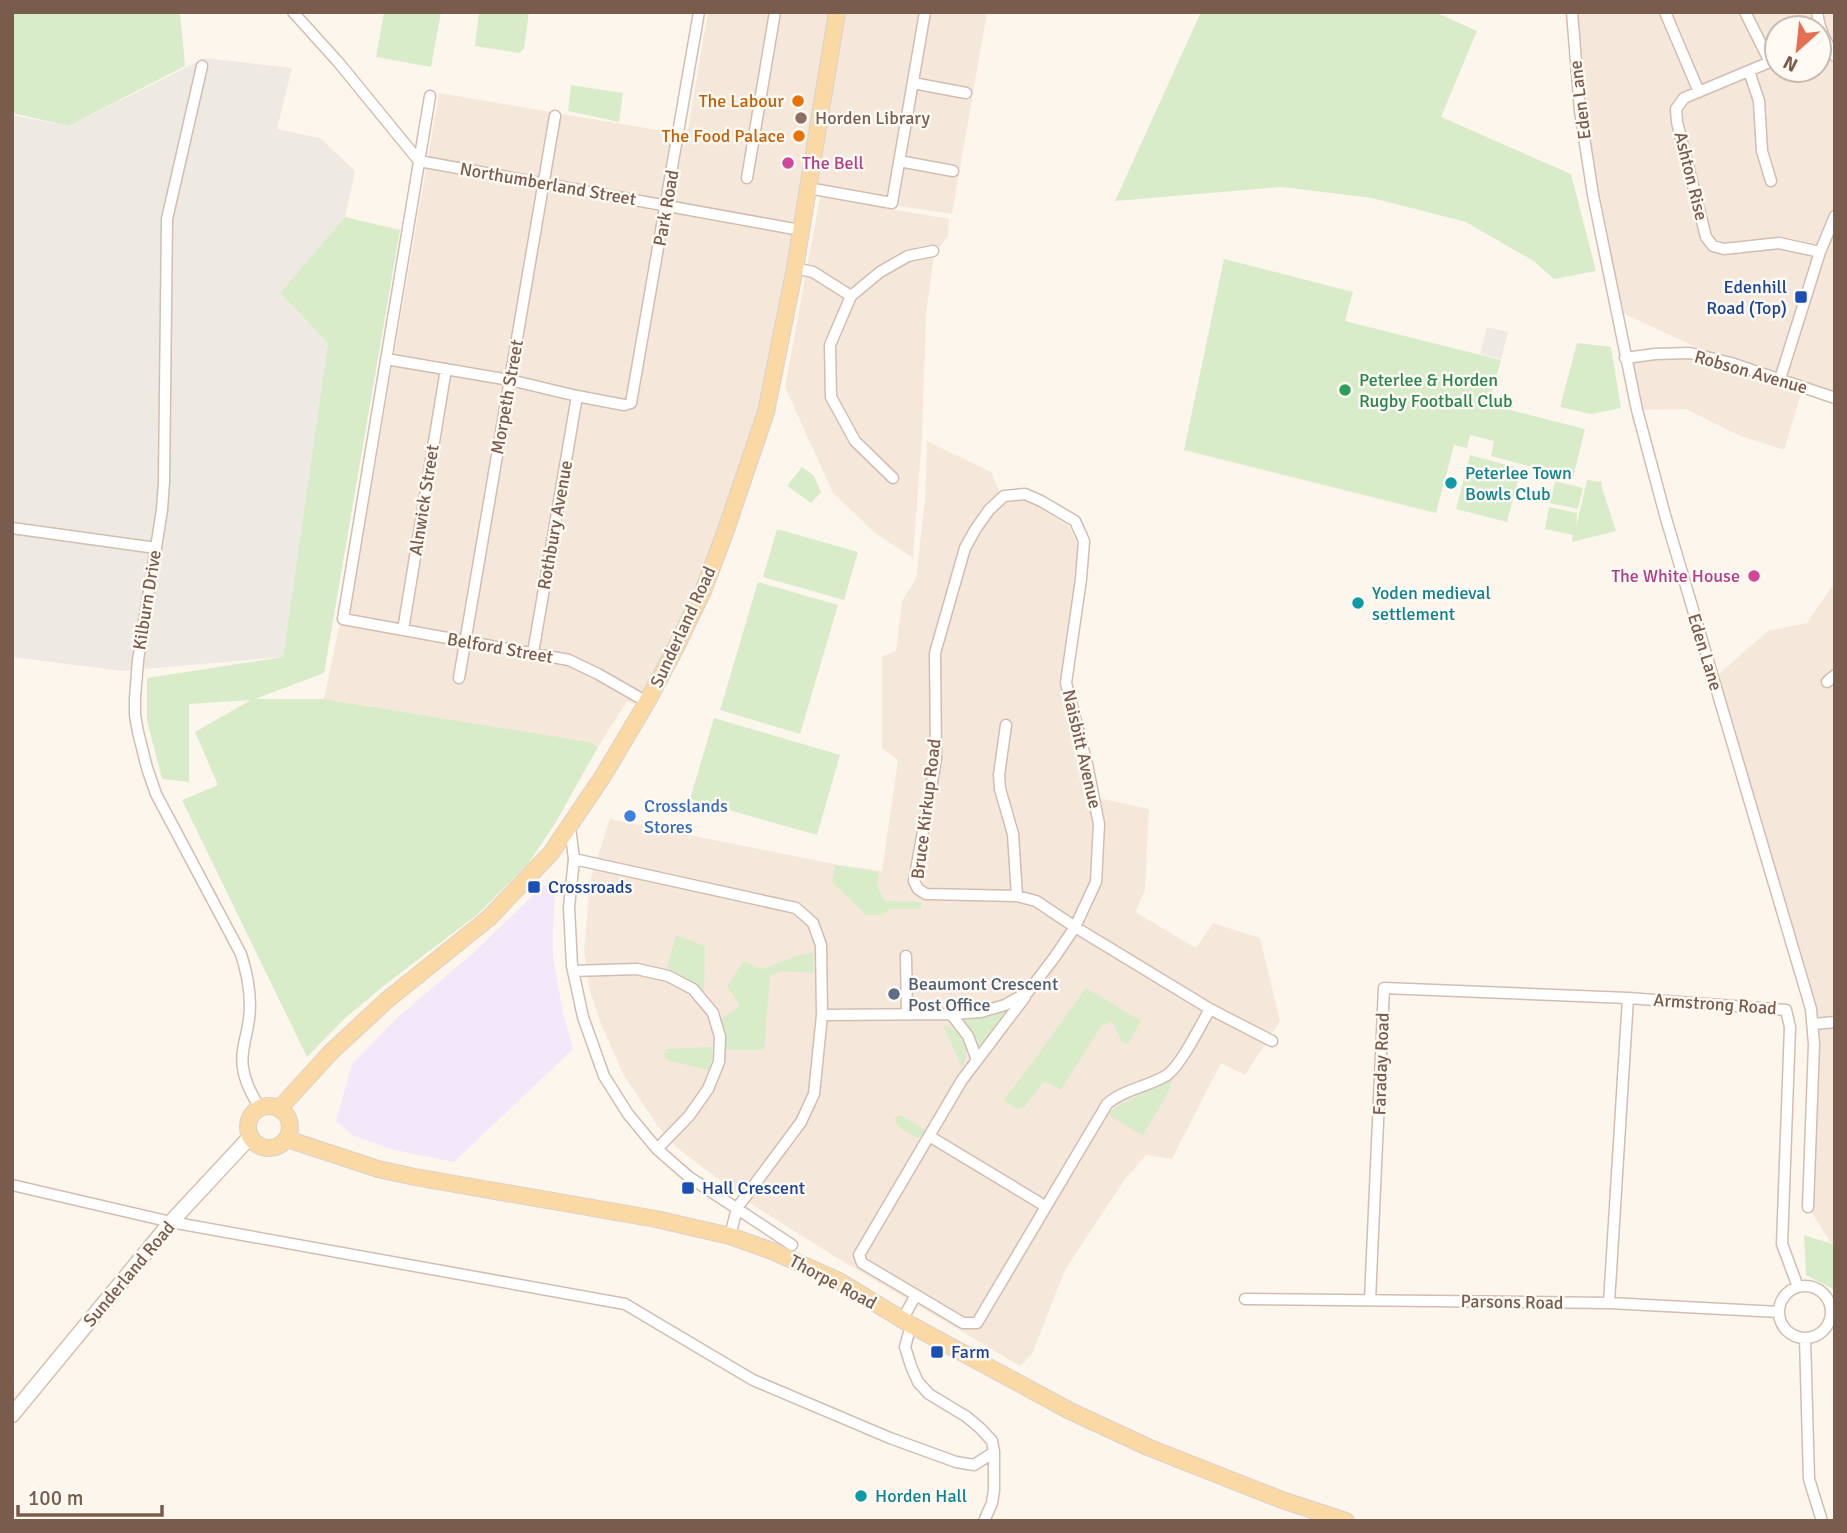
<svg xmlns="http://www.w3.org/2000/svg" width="1847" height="1533" font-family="Signika,sans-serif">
	<rect width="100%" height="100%" fill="#fdf6ec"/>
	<path fill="#f5e8da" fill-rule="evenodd" d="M 708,12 L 987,12 L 952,214 L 899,206 L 886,198 L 803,184 L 761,400 L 747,445 L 707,562 L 671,637 L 644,689 L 634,704 L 627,701 L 598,747 L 588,742 L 324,699 L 339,627 L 350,612 L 439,93 L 687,135 Z
		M 1572,12 L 1835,12 L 1835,398 L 1803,387 L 1784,450 L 1738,435 L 1686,409 L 1637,410 L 1626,361 L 1655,354 L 1726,361 L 1616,310 L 1593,195 ZM 1777,28 L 1819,28 L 1819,70 L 1777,70 Z
		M 820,197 L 949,219 L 948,236 L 934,255 L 926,314 L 922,437 L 913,558 L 875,533 L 833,493 L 785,387 Z
		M 927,441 L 991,472 L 1004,502 L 1026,499 L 1069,526 L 1078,545 L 1064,668 L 1062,698 L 1085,795 L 1149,809 L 1145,890 L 1135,912 L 1196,948 L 1213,923 L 1260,938 L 1280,1021 L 1245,1075 L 1221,1063 L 1172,1159 L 1146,1155 L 1125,1179 L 1065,1270 L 1032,1354 L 1020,1366 L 834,1256 L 753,1205 L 676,1147 L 657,1125 L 623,1074 L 601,1024 L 589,988 L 584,950 L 590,881 L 610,819 L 839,865 L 882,871 L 898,760 L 882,748 L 882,656 L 896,651 L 902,601 L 916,579 L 925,499 Z
		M 1835,582 L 1835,1245 L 1831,1243 L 1808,1207 L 1813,1024 L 1713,679 L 1768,631 L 1807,623 Z"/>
	<path fill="#efe9e4" d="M 205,58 L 292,68 L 277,129 L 320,138 L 355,171 L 345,217 L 280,293 L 328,343 L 283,657 L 122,671 L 12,657 L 12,115 L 69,126 Z
		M 1487,327 L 1508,332 L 1501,359 L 1480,354 Z"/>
	<path fill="#f3e8fa" d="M 544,885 L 555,895 L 553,927 L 553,957 L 563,1013 L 573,1049 L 454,1162 L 390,1149 L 352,1135 L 336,1121 L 352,1064 L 397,1018 L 472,954 Z"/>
	<path fill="#d8ecc9" d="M 12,12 L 180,12 L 185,66 L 69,126 L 12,113 Z
		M 384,12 L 441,12 L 431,67 L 376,57 Z
		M 479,12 L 529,12 L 524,49 L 519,53 L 475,46 Z
		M 1201,12 L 1435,12 L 1477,31 L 1441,117 L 1571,174 L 1596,271 L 1554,279 L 1535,262 L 1466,222 L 1372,198 L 1282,187 L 1115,201 Z
		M 571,85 L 623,93 L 619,122 L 568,111 Z
		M 345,217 L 400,230 L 324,673 L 255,699 L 324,699 L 589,742 L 598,747 L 556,822 L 528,864 L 478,914 L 386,984 L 344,1019 L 307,1057 L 182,800 L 218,785 L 195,732 L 251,700 L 189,704 L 189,782 L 162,779 L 147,720 L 147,678 L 283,657 L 328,343 L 280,293 Z
		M 1224,259 L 1353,292 L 1345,321 L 1501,360 L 1490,399 L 1504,403 L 1503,408 L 1585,429 L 1573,478 L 1491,456 L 1494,441 L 1470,435 L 1467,448 L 1454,445 L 1436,513 L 1184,450 Z
		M 1577,343 L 1611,347 L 1621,408 L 1591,414 L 1560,407 Z
		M 1470,455 L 1521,469 L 1507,522 L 1456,509 Z
		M 802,467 L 814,476 L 821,492 L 811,503 L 787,486 Z
		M 1587,480 L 1602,482 L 1602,488 L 1616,531 L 1572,542 L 1573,535 L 1545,529 L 1549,507 L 1577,513 L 1576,527 Z
		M 1555,481 L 1583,488 L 1578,509 L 1550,503 Z
		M 777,529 L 858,552 L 844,600 L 763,577 Z
		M 758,582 L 838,605 L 800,734 L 720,710 Z
		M 714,718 L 840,755 L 817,835 L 690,799 Z
		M 835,865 L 879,872 L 877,887 L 885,901 L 921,902 L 921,909 L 890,909 L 883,915 L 866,915 L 832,882 Z
		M 676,935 L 705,946 L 704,993 L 686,978 L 667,967 Z
		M 813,953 L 814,973 L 781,971 L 770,976 L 764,1050 L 726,1050 L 720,1019 L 740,1006 L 727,986 L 744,961 L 762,969 L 799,955 Z
		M 1086,988 L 1141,1021 L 1128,1044 L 1121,1041 L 1112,1021 L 1101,1026 L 1061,1090 L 1044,1081 L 1025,1106 L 1018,1109 L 1003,1100 L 1024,1074 Z
		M 1010,1006 L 979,1048 L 972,1033 L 962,1021 L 988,1017 Z
		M 943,1025 C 963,1030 972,1050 962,1068 Z
		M 712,1047 L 712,1059 L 709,1070 L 670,1061 L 666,1058 L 664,1054 L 667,1049 Z
		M 1172,1080 L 1171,1087 L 1143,1136 L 1107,1114 C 1125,1099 1151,1091 1172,1080 Z
		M 901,1115 L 925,1130 L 924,1134 L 917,1138 C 909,1133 895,1128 895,1118 Z
		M 1804,1235 L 1835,1245 L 1835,1290 L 1806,1275 Z"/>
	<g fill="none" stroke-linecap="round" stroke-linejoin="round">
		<g stroke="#d1beb0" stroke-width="13">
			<path id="street" d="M 293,12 L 339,63 L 419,161 L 800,230
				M 1572,12 L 1580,111 L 1593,195 L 1637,410 L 1665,515 L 1811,1009 L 1814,1044 L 1808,1207
				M 1665,12 L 1699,92
				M 1745,12 L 1770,62
				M 1817,12 C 1819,29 1825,42 1835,56
				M 1777,59 L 1684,98 L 1676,109 L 1677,122 L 1706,237 L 1713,246 L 1724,249 L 1779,243 L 1820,252
				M 202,66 L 167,219 L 164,482 L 162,510 L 138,660 L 135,698 L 135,715 L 138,732 L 147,768 L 156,794 L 241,954 C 248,976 252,997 249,1019 C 247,1036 240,1052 243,1068 C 245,1083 253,1096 260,1109
				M 1749,71 L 1759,101 L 1762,151 L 1771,181
				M 913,83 L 966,93
				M 430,96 L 343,619 L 569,660 L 598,674 L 647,702
				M 899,161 L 953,171
				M 747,178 L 775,12
				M 808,188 L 892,203 L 925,12
				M 795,268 L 813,272 L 851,296
				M 1625,358 L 1655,354 L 1690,353 L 1731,363 L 1835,398
				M 386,359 L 510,380 L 577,396 L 624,405 L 631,403 L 699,12
				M 1780,379 L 1820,252 L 1835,216
				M 893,478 L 855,441 L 831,397 L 830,345 L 851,296 L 880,272 L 908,256 L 933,251
				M 12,528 L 156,548
				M 403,630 L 446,369
				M 533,653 L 577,396
				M 459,678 L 555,116
				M 1827,682 L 1835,675
				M 1006,725 L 999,775 L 1000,789 L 1013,834 L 1017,896
				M 570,827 L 574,859 L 569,907 L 572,966 L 583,1017 L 604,1076 L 628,1114 L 657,1149 L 689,1177 L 792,1245
				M 574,859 L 796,908 L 813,923 L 821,945 L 822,1015 L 814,1094 L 801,1122 L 737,1208 L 730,1236
				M 906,956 L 907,1014
				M 573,971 L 637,969 L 668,976 L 693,989 L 713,1013 L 720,1037 L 719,1062 L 708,1089 L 689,1116 L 657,1149
				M 951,1014 L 968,1036 L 977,1060
				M 822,1015 L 951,1014 L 981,1012 L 1005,1005 L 1028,992 L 1054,958 L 1075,927 L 1096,882 L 1099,824 L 1087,764 L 1066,683 L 1081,579 L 1084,541 L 1075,521 L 1041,501 L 1025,494 L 1004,496 L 989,510 L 975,530 L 965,548 L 935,653 L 936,760 L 914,881 L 918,889 L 926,894 L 1017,896 L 1036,901 L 1075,927 L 1210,1009 L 1272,1041
				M 1813,1024 L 1835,1022
				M 929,1136 L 1045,1206
				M 12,1185 L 171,1222 L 625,1304 L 753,1380 L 890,1438 L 956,1462 L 974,1465 L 994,1452
				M1779 1312a26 26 0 1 1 52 0a26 26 0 1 1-52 0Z
				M 916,1295 L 862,1263 L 859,1255 L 962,1080 L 1025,997
				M 1245,1299 L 1609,1303 L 1779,1312
				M 1370,1300 L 1384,988 L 1628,998
				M 1609,1303 L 1628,998 L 1786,1010 L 1790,1027 L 1782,1244 L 1798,1287
				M 902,1320 L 916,1295 L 963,1323 L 977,1323 L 1107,1104 C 1124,1089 1148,1087 1167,1075 C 1182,1064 1200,1026 1210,1009
				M 911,1325 L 905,1347 L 911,1366 L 918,1382 L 929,1394 L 967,1417 L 981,1429 L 992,1441 L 994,1452 L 994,1490 L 992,1503 L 984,1521
				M 1805,1338 L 1809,1479 L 1822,1521"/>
		</g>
		<g stroke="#d6c0b0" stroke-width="17">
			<path id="secondary" d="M 12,1415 L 171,1222 L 251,1136"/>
		</g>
		<g stroke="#dad1cd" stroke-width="18">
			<path id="primary" d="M248 1127a21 21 0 1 1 42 0a21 21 0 1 1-42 0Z
				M 279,1109 L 331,1052 L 387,1000 L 489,918 L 551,853 L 603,776 L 647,702 L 676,647 L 703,591 L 725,533 L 766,412 L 795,268 L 837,12
				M 287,1139 L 378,1169 L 415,1177 L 656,1219 L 730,1236 L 772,1251 L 839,1281 L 911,1325 L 1070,1411 L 1150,1448 L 1282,1500 L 1346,1521"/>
		</g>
		<use href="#street" stroke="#fff" stroke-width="10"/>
		<use href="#secondary" stroke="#fff" stroke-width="14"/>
		<use href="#primary" stroke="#fbd9a5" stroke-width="16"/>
	</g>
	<g fill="#e8710a" stroke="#fffaf3" stroke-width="2.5">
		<circle cx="798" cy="101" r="7"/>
		<circle cx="799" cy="136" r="7"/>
	</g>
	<circle fill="#8d6e63" stroke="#fffaf3" stroke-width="2.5" cx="801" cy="118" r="7"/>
	<g fill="#d1479c" stroke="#fffaf3" stroke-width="2.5">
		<circle cx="788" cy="163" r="7"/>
		<circle cx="1754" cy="576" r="7"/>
	</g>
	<g fill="#1a4fb4" stroke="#fffaf3" stroke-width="2.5">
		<rect x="1794" y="290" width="14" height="14" rx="3.5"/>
		<rect x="527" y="880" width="14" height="14" rx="3.5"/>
		<rect x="681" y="1181" width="14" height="14" rx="3.5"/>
		<rect x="930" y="1345" width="14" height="14" rx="3.5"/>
	</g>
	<circle fill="#2e9e5b" stroke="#fffaf3" stroke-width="2.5" cx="1345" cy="390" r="7"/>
	<g fill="#0f9aa8" stroke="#fffaf3" stroke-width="2.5">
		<circle cx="1451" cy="483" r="7"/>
		<circle cx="1358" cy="603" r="7"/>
		<circle cx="861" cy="1496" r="7"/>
	</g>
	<circle fill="#3f7fe0" stroke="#fffaf3" stroke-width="2.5" cx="630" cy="816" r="7"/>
	<circle fill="#5c6f8a" stroke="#fffaf3" stroke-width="2.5" cx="894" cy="994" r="7"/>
	<g text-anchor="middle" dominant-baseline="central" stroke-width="5" stroke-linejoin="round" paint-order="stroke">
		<g font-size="18" fill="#7a5c4d" stroke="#fffaf3">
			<text transform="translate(1580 100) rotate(-97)">Eden Lane</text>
			<text transform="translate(1691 176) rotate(76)">Ashton Rise</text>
			<text transform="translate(548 184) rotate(10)">Northumberland Street</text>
			<text transform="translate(666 208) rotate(-80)">Park Road</text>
			<text transform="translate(1751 372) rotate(16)">Robson Avenue</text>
			<text transform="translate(507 397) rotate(-80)">Morpeth Street</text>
			<text transform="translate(424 500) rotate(-81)">Alnwick Street</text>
			<text transform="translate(555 525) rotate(-80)">Rothbury Avenue</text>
			<text transform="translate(147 600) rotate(-81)">Kilburn Drive</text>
			<text transform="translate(683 627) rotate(-65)">Sunderland Road</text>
			<text transform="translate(500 648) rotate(10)">Belford Street</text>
			<text transform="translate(1705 652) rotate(73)">Eden Lane</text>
			<text transform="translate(1082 749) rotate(77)">Naisbitt Avenue</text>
			<text transform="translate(926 809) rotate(-83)">Bruce Kirkup Road</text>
			<text transform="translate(1715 1004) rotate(4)">Armstrong Road</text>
			<text transform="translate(1381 1064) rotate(-88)">Faraday Road</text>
			<text transform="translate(129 1274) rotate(-50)">Sunderland Road</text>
			<text transform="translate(833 1282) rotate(28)">Thorpe Road</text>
			<text transform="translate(1512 1302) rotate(1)">Parsons Road</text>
		</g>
		<g font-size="18" fill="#c56008" stroke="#fffaf3" text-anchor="end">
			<text x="784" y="101">The Labour</text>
			<text x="785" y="136">The Food Palace</text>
		</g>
		<g font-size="18" fill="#785e54" stroke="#fffaf3" text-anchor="start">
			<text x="815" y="118">Horden Library</text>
		</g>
		<g font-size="18" fill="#b23c85" stroke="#fffaf3" text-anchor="start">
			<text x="802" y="163">The Bell</text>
			<text x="1740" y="576" text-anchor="end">The White House</text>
		</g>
		<g font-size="18" fill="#164399" stroke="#fffaf3" text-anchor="start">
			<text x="1787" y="287" text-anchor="end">Edenhill<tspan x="1787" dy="21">Road (Top)</tspan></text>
			<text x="548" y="887">Crossroads</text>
			<text x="702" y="1188">Hall Crescent</text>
			<text x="951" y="1352">Farm</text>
		</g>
		<g font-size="18" fill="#27864d" stroke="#fffaf3" text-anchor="start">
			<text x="1359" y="380">Peterlee &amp; Horden<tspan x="1359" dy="21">Rugby Football Club</tspan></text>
		</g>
		<g font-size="18" fill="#0d838f" stroke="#fffaf3" text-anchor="start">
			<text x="1465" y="473">Peterlee Town<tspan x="1465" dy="21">Bowls Club</tspan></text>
			<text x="1372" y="593">Yoden medieval<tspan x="1372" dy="21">settlement</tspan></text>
			<text x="875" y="1496">Horden Hall</text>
		</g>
		<g font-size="18" fill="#366cbe" stroke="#fffaf3" text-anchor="start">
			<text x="644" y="806">Crosslands<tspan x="644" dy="21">Stores</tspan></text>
		</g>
		<g font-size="18" fill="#4e5e75" stroke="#fffaf3" text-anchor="start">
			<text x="908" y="984">Beaumont Crescent<tspan x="908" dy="21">Post Office</tspan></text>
		</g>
	</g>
	<rect width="1847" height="1533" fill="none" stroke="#7a5c4d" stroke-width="28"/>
	<g transform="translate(1798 49) rotate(207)"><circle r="33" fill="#fffaf3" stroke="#cabbb1" stroke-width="2"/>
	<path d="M0-5L12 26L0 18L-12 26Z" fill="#e76f51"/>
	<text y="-10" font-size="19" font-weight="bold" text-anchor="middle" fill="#7a5c4d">N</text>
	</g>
	<path d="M18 1505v10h144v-10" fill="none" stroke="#7a5c4d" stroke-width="3.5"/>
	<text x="28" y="1505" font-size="21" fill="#7a5c4d" stroke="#fffaf3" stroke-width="5" paint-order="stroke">100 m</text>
</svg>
